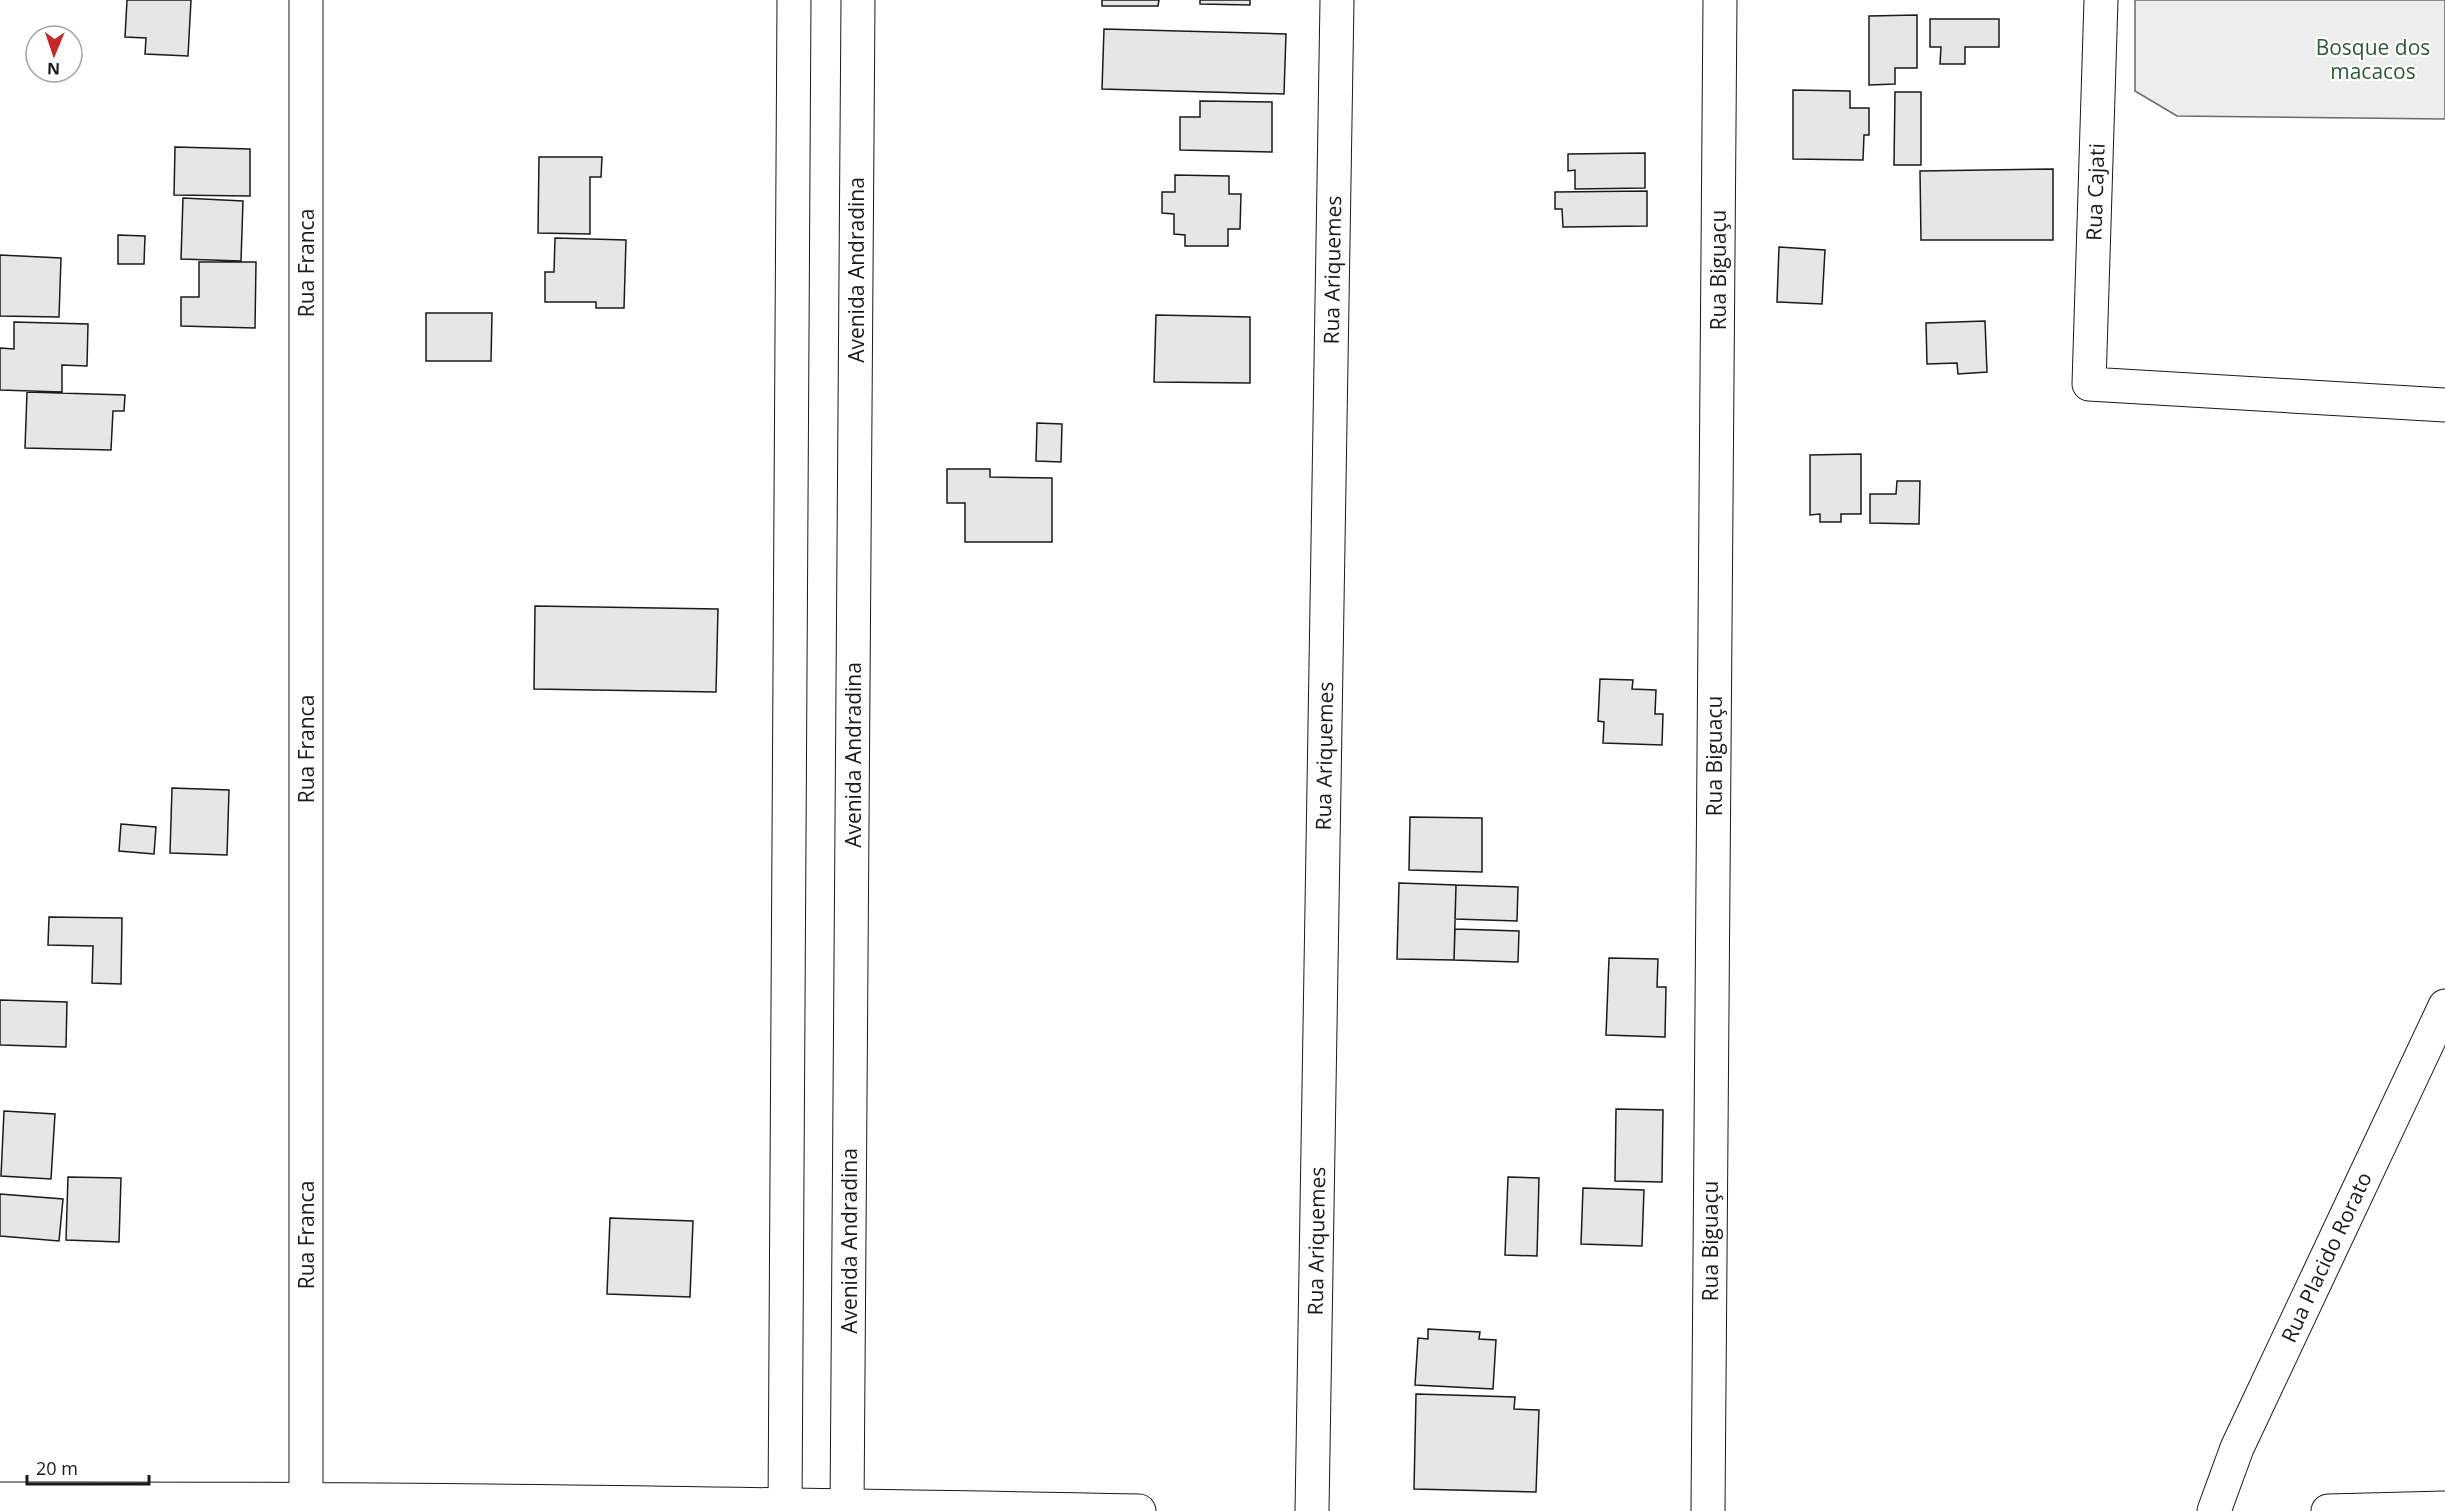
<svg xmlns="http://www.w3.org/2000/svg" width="2445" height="1511" font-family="'Open Sans',sans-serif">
	<rect width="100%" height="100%" fill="#fff"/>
	<path fill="#ededed" stroke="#6a6a6a" stroke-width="1.5" d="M 2135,0 L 2445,0 L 2445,119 L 2177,116 L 2135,91 Z"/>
	<path fill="#e6e6e6" stroke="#1a1a1a" stroke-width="1.5" d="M 127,0 L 191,0 L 188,56 L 145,54 L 146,38 L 125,37 Z
		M 1102,0 L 1159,0 L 1158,6 L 1102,6 Z
		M 1200,0 L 1250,0 L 1250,5 L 1200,4 Z
		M 1917,15 L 1917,68 L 1895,68 L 1895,84 L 1869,85 L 1869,16 Z
		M 1930,19 L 1999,19 L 1999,47 L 1965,47 L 1965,64 L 1940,64 L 1941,47 L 1930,47 Z
		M 1104,29 L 1286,34 L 1284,94 L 1102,89 Z
		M 1793,90 L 1850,91 L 1850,108 L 1869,108 L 1869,135 L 1864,135 L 1863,160 L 1793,159 Z
		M 1895,92 L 1921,92 L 1921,165 L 1894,165 Z
		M 1200,101 L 1272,102 L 1272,152 L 1180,150 L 1180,117 L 1200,117 Z
		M 175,147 L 250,149 L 250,196 L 174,195 Z
		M 1645,153 L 1645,188 L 1575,189 L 1575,170 L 1568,171 L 1568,154 Z
		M 539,157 L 602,157 L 601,177 L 590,177 L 590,234 L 538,233 Z
		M 2053,169 L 2053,240 L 1921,240 L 1920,171 Z
		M 1175,175 L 1229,176 L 1229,194 L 1241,194 L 1240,229 L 1228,229 L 1228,246 L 1185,246 L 1185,235 L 1174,234 L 1174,214 L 1162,213 L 1162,192 L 1175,192 Z
		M 1647,191 L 1647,226 L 1563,227 L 1562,209 L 1555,209 L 1555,192 Z
		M 183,198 L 243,201 L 241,261 L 181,259 Z
		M 118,235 L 145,236 L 144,264 L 118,264 Z
		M 555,238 L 626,240 L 624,308 L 596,308 L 596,302 L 545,302 L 545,272 L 554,272 Z
		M 1779,247 L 1825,250 L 1822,304 L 1777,302 Z
		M 0,255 L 61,258 L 59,317 L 0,316 Z
		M 199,262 L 256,262 L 255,328 L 181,326 L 181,297 L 199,297 Z
		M 426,313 L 492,313 L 491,361 L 426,361 Z
		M 1156,315 L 1250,317 L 1250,383 L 1154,382 Z
		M 1985,321 L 1987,372 L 1958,374 L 1957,363 L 1927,364 L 1926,323 Z
		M 14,322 L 88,324 L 87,366 L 62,365 L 62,392 L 0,390 L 0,348 L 14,349 Z
		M 27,392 L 125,395 L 124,411 L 113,411 L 111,450 L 25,448 Z
		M 1037,423 L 1062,424 L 1061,462 L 1036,461 Z
		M 1861,454 L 1861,514 L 1841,514 L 1841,522 L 1820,522 L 1820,514 L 1810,515 L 1810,455 Z
		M 947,469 L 990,469 L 990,477 L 1052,478 L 1052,542 L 965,542 L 965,503 L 947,503 Z
		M 1897,481 L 1920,481 L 1919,524 L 1870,523 L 1870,494 L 1896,494 Z
		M 535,606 L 718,609 L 716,692 L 534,689 Z
		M 1600,679 L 1633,680 L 1632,689 L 1656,690 L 1655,714 L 1663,714 L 1662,745 L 1603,743 L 1604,722 L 1598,721 Z
		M 172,788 L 229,790 L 227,855 L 170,853 Z
		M 1410,817 L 1482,818 L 1482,872 L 1409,870 Z
		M 121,824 L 156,827 L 154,854 L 119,851 Z
		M 1399,883 L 1456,885 L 1454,960 L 1397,959 Z
		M 1456,885 L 1518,887 L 1517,921 L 1455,919 Z
		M 49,917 L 122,918 L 121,984 L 92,983 L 93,946 L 48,945 Z
		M 1455,929 L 1519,931 L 1518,962 L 1454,960 Z
		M 1609,958 L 1658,959 L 1657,987 L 1666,987 L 1665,1037 L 1606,1035 Z
		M 0,1000 L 67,1002 L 66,1047 L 0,1045 Z
		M 1616,1109 L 1663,1110 L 1662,1182 L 1615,1181 Z
		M 4,1111 L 55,1114 L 51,1179 L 1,1176 Z
		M 68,1177 L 121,1178 L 119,1242 L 66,1240 Z
		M 1508,1177 L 1539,1178 L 1537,1256 L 1505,1255 Z
		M 1583,1188 L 1644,1190 L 1642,1246 L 1581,1244 Z
		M 0,1194 L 63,1199 L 59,1241 L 0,1236 Z
		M 610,1218 L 693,1221 L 690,1297 L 607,1294 Z
		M 1428,1329 L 1480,1332 L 1479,1339 L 1496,1340 L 1493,1389 L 1415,1385 L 1418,1338 L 1428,1339 Z
		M 1416,1394 L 1515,1397 L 1514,1409 L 1539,1410 L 1536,1492 L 1414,1489 Z"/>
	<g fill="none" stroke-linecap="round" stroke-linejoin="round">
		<g stroke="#1a1a1a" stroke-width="35">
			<path id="minor" d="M 2101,0 L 2089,384 L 2445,405
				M 306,1498 L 306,0
				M 0,1499 C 380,1498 759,1504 1139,1511
				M 1312,1511 L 1337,0
				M 1708,1511 L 1720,0
				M 2214,1511 L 2237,1448 L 2445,1006
				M 2328,1511 L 2445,1508"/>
		</g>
		<g stroke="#1a1a1a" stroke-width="35">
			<path id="major" d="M 785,1511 L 794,0
				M 847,1511 L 858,0"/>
		</g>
		<use href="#minor" stroke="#fff" stroke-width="33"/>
		<use href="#major" stroke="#fff" stroke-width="33"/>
	</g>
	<g text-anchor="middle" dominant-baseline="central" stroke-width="4.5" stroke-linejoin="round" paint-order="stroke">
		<g font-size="21" fill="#2b5a34" stroke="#fff">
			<text x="2373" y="47">Bosque dos<tspan x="2373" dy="24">macacos</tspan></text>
		</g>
		<g font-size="21" fill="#1a1a1a" stroke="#fff">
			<text transform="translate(2095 192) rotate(-88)">Rua Cajati</text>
			<text transform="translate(306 263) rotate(-90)">Rua Franca</text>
			<text transform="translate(856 270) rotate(-90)">Avenida Andradina</text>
			<text transform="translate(1332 270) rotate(-89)">Rua Ariquemes</text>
			<text transform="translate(1718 270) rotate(-90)">Rua Biguaçu</text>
			<text transform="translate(306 749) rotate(-90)">Rua Franca</text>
			<text transform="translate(853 755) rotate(-90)">Avenida Andradina</text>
			<text transform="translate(1324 756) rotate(-89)">Rua Ariquemes</text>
			<text transform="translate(1714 756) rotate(-90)">Rua Biguaçu</text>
			<text transform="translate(306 1235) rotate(-90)">Rua Franca</text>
			<text transform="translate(849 1241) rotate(-90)">Avenida Andradina</text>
			<text transform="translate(1316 1241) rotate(-89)">Rua Ariquemes</text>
			<text transform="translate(1710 1241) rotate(-90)">Rua Biguaçu</text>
			<text transform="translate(2326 1257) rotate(-65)">Rua Placido Rorato</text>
		</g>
	</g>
	<g transform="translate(54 54) rotate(182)"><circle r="28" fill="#ffffff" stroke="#a3a3a3" stroke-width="1.5"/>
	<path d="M0-4.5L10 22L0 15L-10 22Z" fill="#c62828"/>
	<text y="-9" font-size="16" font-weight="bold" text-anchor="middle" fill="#1a1a1a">N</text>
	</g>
	<path d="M27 1475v9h122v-9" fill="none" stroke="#1a1a1a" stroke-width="3"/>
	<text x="36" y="1475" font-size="18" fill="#1a1a1a" stroke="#ffffff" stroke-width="4.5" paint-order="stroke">20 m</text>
</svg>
